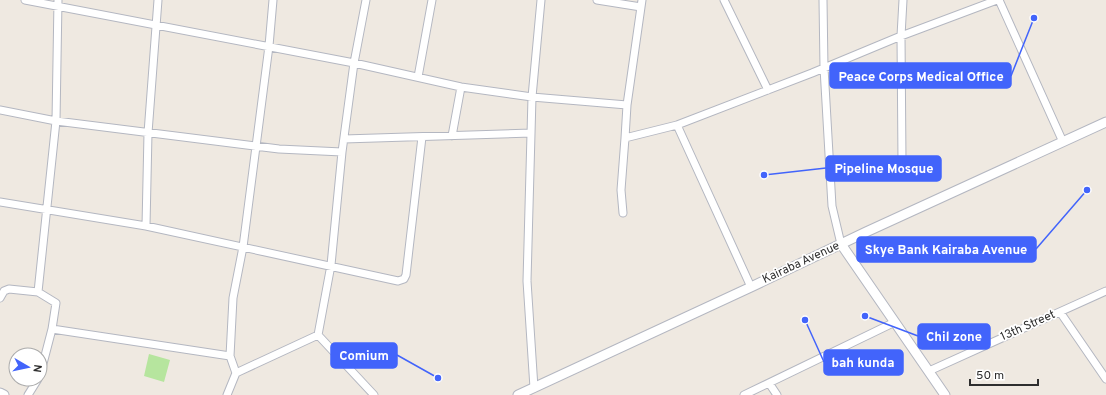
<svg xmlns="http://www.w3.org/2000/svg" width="1106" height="395" font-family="Overpass,sans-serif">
	<rect width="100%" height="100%" fill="#efe9e1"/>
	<path fill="#b6e59e" d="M 149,354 L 170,360 L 164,382 L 144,376 Z"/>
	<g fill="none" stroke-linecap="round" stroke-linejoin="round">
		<g stroke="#b4b7c1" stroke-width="9">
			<path id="minor" d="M 25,0 L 354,63 L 461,87 L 532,97 L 627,105
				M 597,0 L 641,7
				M 642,0 L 627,105 L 625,138 L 677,125 L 812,73 L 901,36 L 997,0
				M 724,0 L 768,90
				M 823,0 L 824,68 L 832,206 L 841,244
				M 999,0 L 1063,142
				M 418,77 L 432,0
				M 0,110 L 56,121 L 279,149 L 342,152
				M 677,125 L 751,287
				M 452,136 L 461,87
				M 344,139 L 531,133
				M 902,162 L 901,36 L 903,0
				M 0,202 L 146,226 L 398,281 L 404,279 L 406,275 L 422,137
				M 623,213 L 621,190 L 625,138
				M 146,226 L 148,133 L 158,0
				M 0,298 L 4,291 L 9,289 L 38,292
				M 1060,312 L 1106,379
				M 52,329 L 56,303 L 38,292 L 56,121 L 58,0
				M 318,335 L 331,265 L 342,152 L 354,63 L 366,0
				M 318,335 L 374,395
				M 929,371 L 1106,291
				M 236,373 L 318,335
				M 40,375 L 52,329 L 230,356
				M 769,383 L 777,395
				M 534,388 L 527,281 L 532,97 L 541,0
				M 28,395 L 38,379
				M 227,395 L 236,373 L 230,356 L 233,298 L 243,247 L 269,46 L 273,0
				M 744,395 L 895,322"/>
		</g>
		<g stroke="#b4b7c1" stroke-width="11">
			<path id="tertiary" d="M 841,244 L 945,395
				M 0,393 L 4,395
				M 518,395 L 751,287 L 866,232 L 1106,122"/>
		</g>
		<use href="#minor" stroke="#fff" stroke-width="7"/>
		<use href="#tertiary" stroke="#fff" stroke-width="9"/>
	</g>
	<g text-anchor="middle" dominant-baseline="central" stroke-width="3.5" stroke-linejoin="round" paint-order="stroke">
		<g font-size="12" fill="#2e2e2e" stroke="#fff">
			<text transform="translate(801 263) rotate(-25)">Kairaba Avenue</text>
			<text transform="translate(1028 326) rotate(-24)">13th Street</text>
		</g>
	</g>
	<path fill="none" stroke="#4264fb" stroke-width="1.5" d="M1034 18L1011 76M764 175L826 168M1087 190L1036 249M865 316L918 336M438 378L397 355M805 320L824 362"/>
	<g fill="#4264fb" stroke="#fff" stroke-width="1.5">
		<circle cx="1034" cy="18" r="4"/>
		<circle cx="764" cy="175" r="4"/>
		<circle cx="1087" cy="190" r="4"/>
		<circle cx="865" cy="316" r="4"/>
		<circle cx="438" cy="378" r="4"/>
		<circle cx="805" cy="320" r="4"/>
	</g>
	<g fill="#4264fb" stroke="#4264fb" stroke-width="1.5">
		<rect x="830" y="63" width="181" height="25" rx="4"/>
		<rect x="826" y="156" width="115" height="25" rx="4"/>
		<rect x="857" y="237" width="179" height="25" rx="4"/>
		<rect x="918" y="324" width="72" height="25" rx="4"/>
		<rect x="331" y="343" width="66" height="25" rx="4"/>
		<rect x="824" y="350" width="79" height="25" rx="4"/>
	</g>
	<g font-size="13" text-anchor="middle" font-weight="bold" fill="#fff">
		<text x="921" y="81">Peace Corps Medical Office</text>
		<text x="884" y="173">Pipeline Mosque</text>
		<text x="946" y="254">Skye Bank Kairaba Avenue</text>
		<text x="954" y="341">Chil zone</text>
		<text x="364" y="360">Comium</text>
		<text x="863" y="367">bah kunda</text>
	</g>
	<g transform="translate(28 367) rotate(99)"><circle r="19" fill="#ffffff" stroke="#ababab"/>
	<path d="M0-3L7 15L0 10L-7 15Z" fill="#4264fb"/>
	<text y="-6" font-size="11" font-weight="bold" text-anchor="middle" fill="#2e2e2e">N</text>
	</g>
	<path d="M970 379v6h68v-6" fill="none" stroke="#2e2e2e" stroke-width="2"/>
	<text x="976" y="379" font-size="12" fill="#2e2e2e" stroke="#ffffff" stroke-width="3" paint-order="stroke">50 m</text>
</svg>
